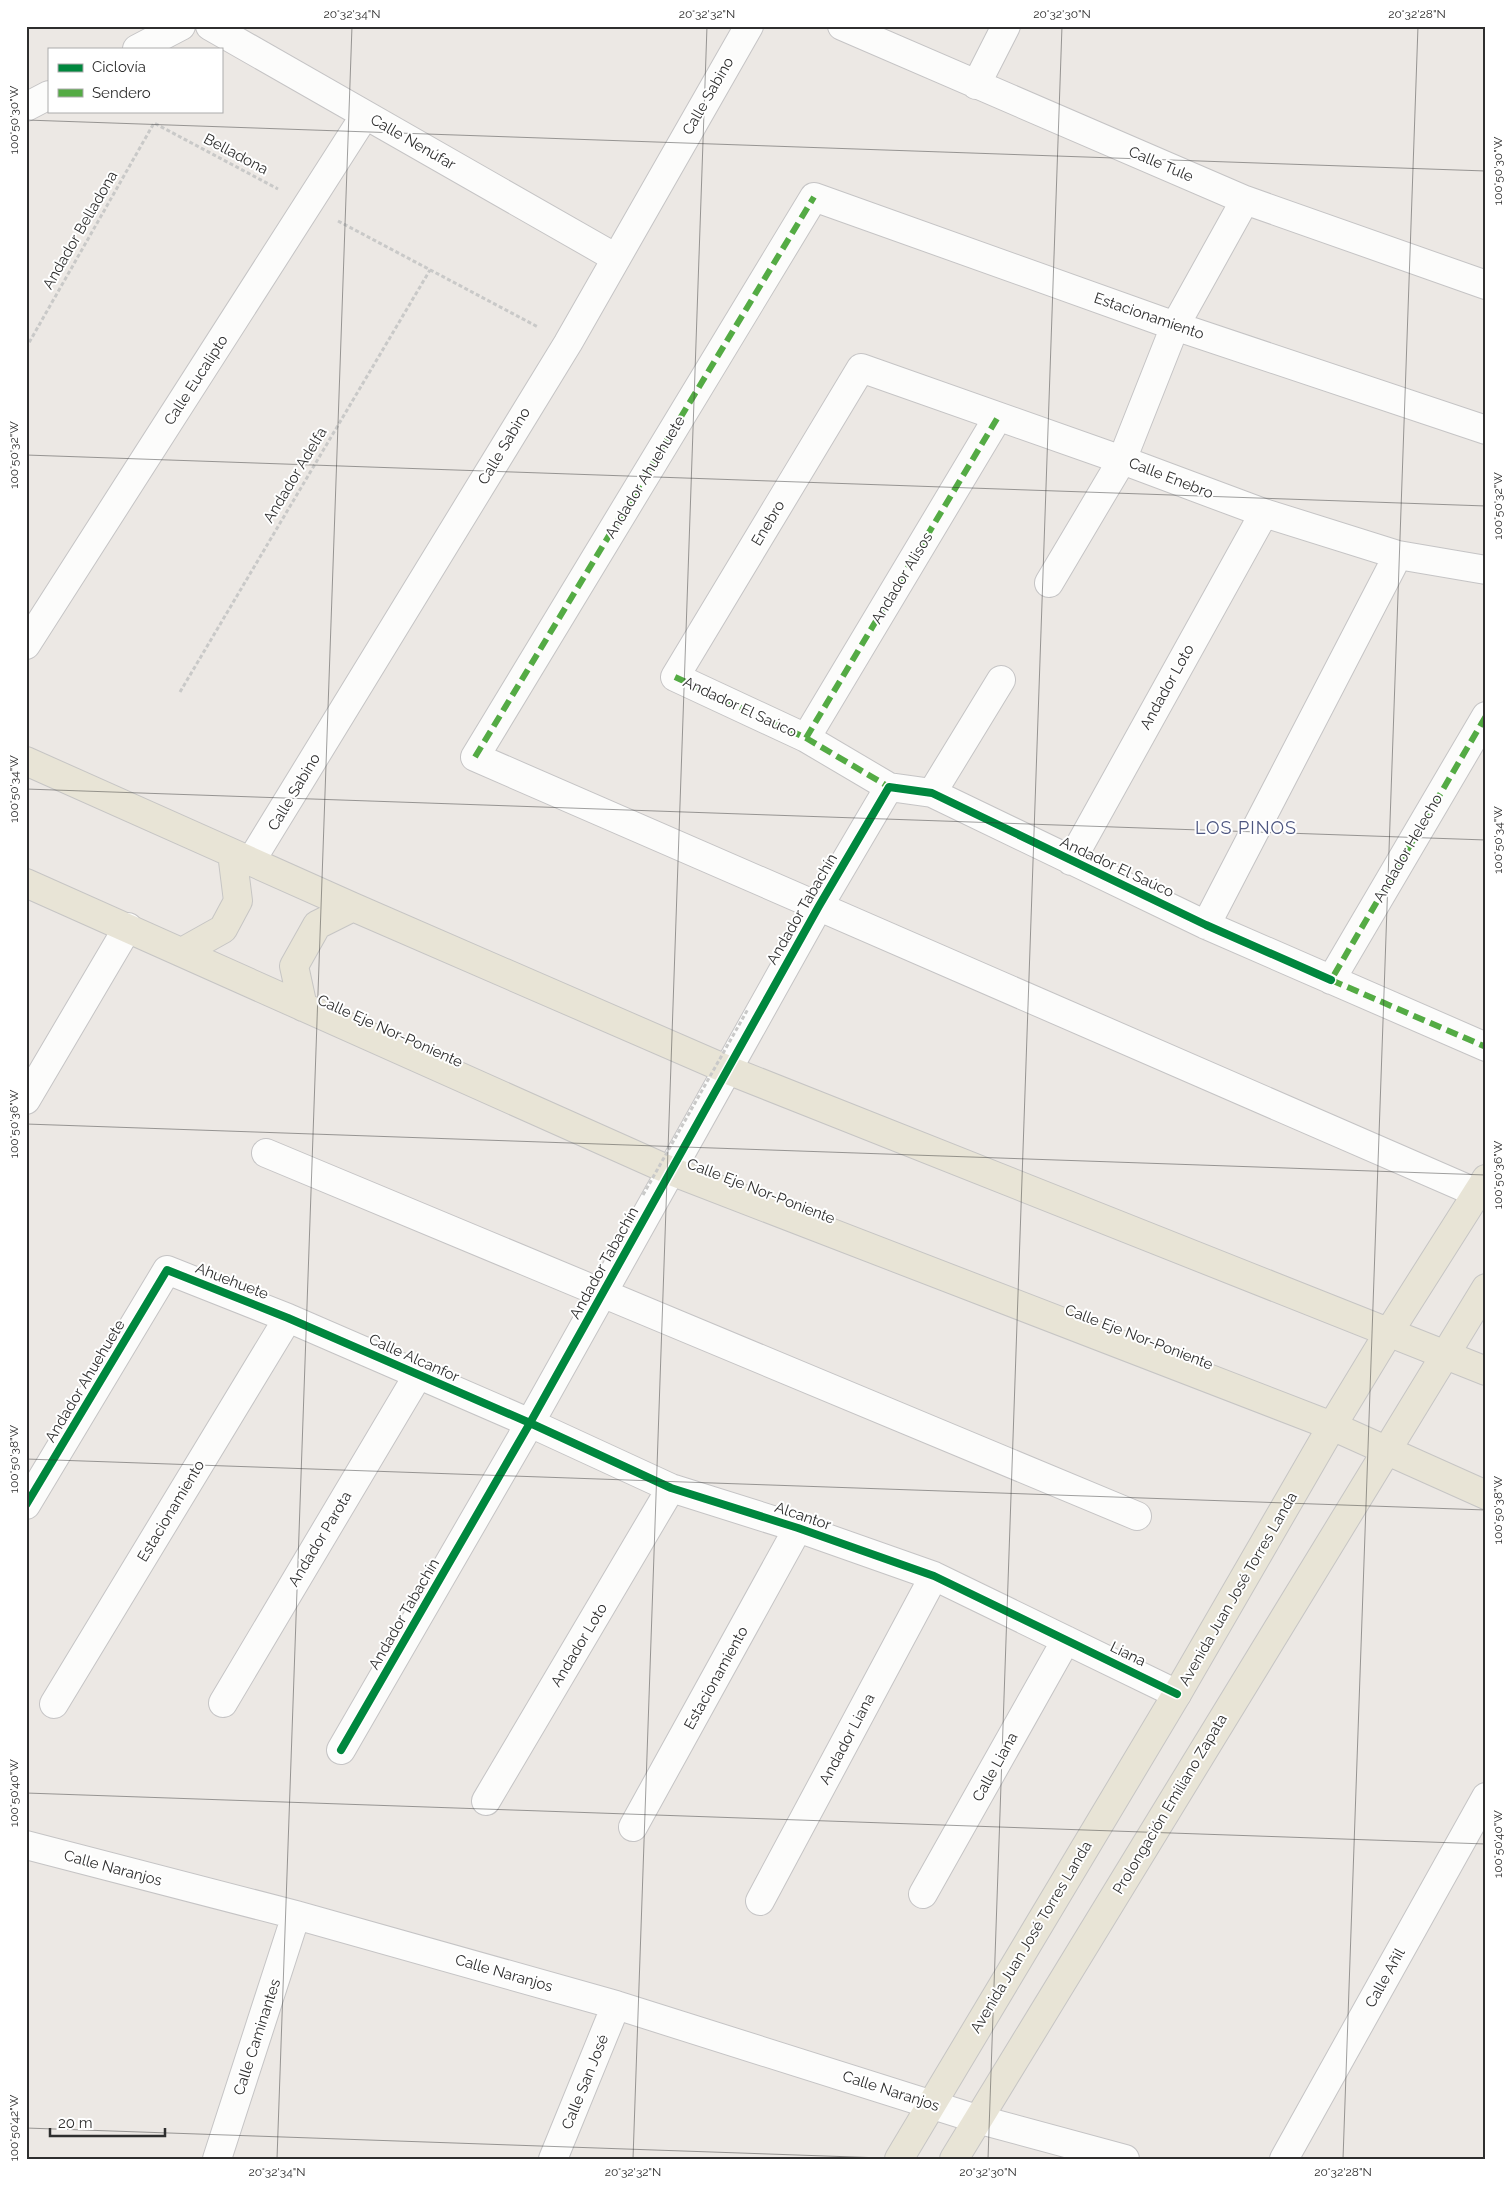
<svg xmlns="http://www.w3.org/2000/svg" width="1512" height="2185" font-family="Raleway,sans-serif">
	<rect width="100%" height="100%" fill="#ece8e4"/>
	<g fill="none" stroke-linecap="round" stroke-linejoin="round">
		<g stroke="#c5c4c5" stroke-width="30">
			<path id="minor" d="M 210,26 L 616,258
				M 842,26 L 1245,200 L 1486,285
				M 137,49 L 181,26
				M 976,85 L 1006,26
				M 26,107 L 49,95
				M 1486,570 L 1398,555 L 1264,513 L 1122,460 L 861,368 L 675,677 L 806,738 L 889,787 L 932,793 L 1206,925 L 1486,1047
				M 1049,583 L 1122,460 L 1175,326 L 1245,200
				M 26,645 L 365,115
				M 806,738 L 998,417
				M 932,793 L 1001,680
				M 251,861 L 568,343 L 749,26
				M 1071,861 L 1264,513
				M 1206,925 L 1398,555
				M 1331,980 L 1486,716
				M 26,1100 L 128,927
				M 266,1153 L 1137,1516
				M 1477,1193 L 475,757 L 814,197 L 1175,326 L 1486,430
				M 26,1505 L 167,1270 L 288,1318 L 530,1423 L 671,1488 L 798,1528 L 934,1576 L 1177,1694
				M 223,1703 L 418,1375
				M 54,1704 L 288,1318
				M 341,1750 L 530,1423 L 819,906 L 889,787
				M 486,1801 L 671,1488
				M 633,1827 L 798,1528
				M 26,1845 L 296,1915 L 616,2005 L 977,2119 L 1125,2159
				M 923,1894 L 1066,1640
				M 760,1901 L 934,1576
				M 217,2159 L 296,1915
				M 553,2159 L 616,2005
				M 1284,2159 L 1486,1797"/>
		</g>
		<g stroke="#c6c5c4" stroke-width="30">
			<path id="major" d="M 26,761 L 353,907 L 728,1070 L 1486,1371
				M 26,883 L 671,1171 L 1332,1426 L 1486,1495
				M 182,952 L 223,929 L 238,901 L 232,853
				M 303,1007 L 294,966 L 317,925 L 353,907
				M 899,2159 L 1177,1694 L 1332,1426 L 1389,1332 L 1486,1179
				M 954,2159 L 1486,1288"/>
		</g>
		<path stroke="#c9c9c8" stroke-width="3" stroke-dasharray="4 2.5" stroke-linecap="butt" d="M 338,221 L 538,327
			M 26,348 L 154,123 L 278,189
			M 180,692 L 430,270"/>
		<use href="#minor" stroke="#fcfcfb" stroke-width="28"/>
		<use href="#major" stroke="#e8e4d6" stroke-width="28"/>
		<path stroke="#c9c9c8" stroke-width="3" stroke-dasharray="4 2.5" stroke-linecap="butt" d="M 643,1195 L 748,1009"/>
		<path stroke="#54ab44" stroke-width="6" stroke-dasharray="12 6" stroke-linecap="butt" d="M 675,677 L 806,738 L 889,787
			M 1486,716 L 1331,980 L 1486,1047
			M 806,738 L 998,417
			M 475,757 L 814,197"/>
		<g stroke="#fff" stroke-width="11">
			<path id="cycleway" d="M 26,1505 L 167,1270 L 288,1318 L 530,1423 L 671,1488 L 798,1528 L 934,1576 L 1177,1694
				M 341,1750 L 530,1423 L 819,906 L 889,787 L 932,793 L 1206,925 L 1331,980"/>
		</g>
		<use href="#cycleway" stroke="#00873e" stroke-width="8"/>
	</g>
	<path fill="none" stroke="#2e2e2e" stroke-width="1" stroke-opacity="0.45" d="M 26,120 L 1486,171M 26,455 L 1486,506M 26,789 L 1486,840M 26,1124 L 1486,1175M 26,1459 L 1486,1510M 26,1793 L 1486,1844M 26,2128 L 911,2159M 277,2159 L 352,26M 633,2159 L 707,26M 988,2159 L 1062,26M 1343,2159 L 1418,26"/>
	<g text-anchor="middle" dominant-baseline="central" stroke-width="4" stroke-linejoin="round" paint-order="stroke">
		<g font-size="15" fill="#2e2e2e" stroke="#fff">
			<text transform="translate(708 96) rotate(-60)">Calle Sabino</text>
			<text transform="translate(413 142) rotate(30)">Calle Nenúfar</text>
			<text transform="translate(236 154) rotate(28)">Belladona</text>
			<text transform="translate(1161 164) rotate(23)">Calle Tule</text>
			<text transform="translate(80 230) rotate(-60)">Andador Belladona</text>
			<text transform="translate(1149 316) rotate(19)">Estacionamiento</text>
			<text transform="translate(196 380) rotate(-57)">Calle Eucalipto</text>
			<text transform="translate(504 446) rotate(-59)">Calle Sabino</text>
			<text transform="translate(295 475) rotate(-59)">Andador Adelfa</text>
			<text transform="translate(645 477) rotate(-59)">Andador Ahuehuete</text>
			<text transform="translate(1171 478) rotate(21)">Calle Enebro</text>
			<text transform="translate(768 523) rotate(-59)">Enebro</text>
			<text transform="translate(902 578) rotate(-59)">Andador Alisos</text>
			<text transform="translate(1167 687) rotate(-61)">Andador Loto</text>
			<text transform="translate(740 707) rotate(25)">Andador El Saúco</text>
			<text transform="translate(294 792) rotate(-59)">Calle Sabino</text>
			<text transform="translate(1408 848) rotate(-60)">Andador Helecho</text>
			<text transform="translate(1117 867) rotate(25)">Andador El Saúco</text>
			<text transform="translate(802 909) rotate(-60)">Andador Tabachín</text>
			<text transform="translate(390 1031) rotate(24)">Calle Eje Nor-Poniente</text>
			<text transform="translate(761 1191) rotate(21)">Calle Eje Nor-Poniente</text>
			<text transform="translate(604 1263) rotate(-61)">Andador Tabachín</text>
			<text transform="translate(232 1281) rotate(21)">Ahuehuete</text>
			<text transform="translate(1139 1337) rotate(21)">Calle Eje Nor-Poniente</text>
			<text transform="translate(414 1358) rotate(24)">Calle Alcanfor</text>
			<text transform="translate(85 1381) rotate(-59)">Andador Ahuehuete</text>
			<text transform="translate(171 1511) rotate(-59)">Estacionamiento</text>
			<text transform="translate(803 1516) rotate(19)">Alcantor</text>
			<text transform="translate(320 1539) rotate(-59)">Andador Parota</text>
			<text transform="translate(1238 1589) rotate(-60)">Avenida Juan José Torres Landa</text>
			<text transform="translate(404 1614) rotate(-60)">Andador Tabachín</text>
			<text transform="translate(579 1645) rotate(-59)">Andador Loto</text>
			<text transform="translate(1128 1654) rotate(26)">Liana</text>
			<text transform="translate(716 1678) rotate(-61)">Estacionamiento</text>
			<text transform="translate(847 1739) rotate(-62)">Andador Liana</text>
			<text transform="translate(995 1767) rotate(-61)">Calle Liana</text>
			<text transform="translate(1170 1804) rotate(-59)">Prolongación Emiliano Zapata</text>
			<text transform="translate(113 1868) rotate(15)">Calle Naranjos</text>
			<text transform="translate(1031 1937) rotate(-59)">Avenida Juan José Torres Landa</text>
			<text transform="translate(504 1973) rotate(16)">Calle Naranjos</text>
			<text transform="translate(1385 1978) rotate(-61)">Calle Añil</text>
			<text transform="translate(257 2037) rotate(-72)">Calle Caminantes</text>
			<text transform="translate(585 2082) rotate(-68)">Calle San José</text>
			<text transform="translate(891 2091) rotate(18)">Calle Naranjos</text>
		</g>
		<g font-size="18" letter-spacing="1" fill="#4d5680" stroke="#fff">
			<text x="1246" y="827">LOS PINOS</text>
		</g>
	</g>
	<rect width="1512" height="2185" fill="none" stroke="#ffffff" stroke-width="55"/>
	<rect x="48" y="48" width="175" height="65" fill="#ffffff" stroke="#ababab"/>
	<rect x="58" y="64" width="25" height="8" fill="#00873e" stroke="#ababab"/>
	<text x="92" y="72" font-size="15" fill="#2e2e2e">Ciclovía</text>
	<rect x="58" y="89" width="25" height="8" fill="#54ab44" stroke="#ababab"/>
	<text x="92" y="98" font-size="15" fill="#2e2e2e">Sendero</text>
	<path d="M50 2128v8h115v-8" fill="none" stroke="#2e2e2e" stroke-width="2.5"/>
	<text x="58" y="2128" font-size="15" fill="#2e2e2e" stroke="#ffffff" stroke-width="4" paint-order="stroke">20 m</text>
	<rect x="28" y="28" width="1456" height="2130" fill="none" stroke="#2e2e2e" stroke-width="2"/>
	<g font-size="12" text-anchor="middle" fill="#2e2e2e">
		<text x="352" y="18">20°32'34"N</text>
		<text x="707" y="18">20°32'32"N</text>
		<text x="1062" y="18">20°32'30"N</text>
		<text x="1417" y="18">20°32'28"N</text>
		<text transform="translate(14 120) rotate(-90)" y="4">100°50'30"W</text>
		<text transform="translate(1498 171) rotate(-90)" y="4">100°50'30"W</text>
		<text transform="translate(14 455) rotate(-90)" y="4">100°50'32"W</text>
		<text transform="translate(1498 506) rotate(-90)" y="4">100°50'32"W</text>
		<text transform="translate(14 789) rotate(-90)" y="4">100°50'34"W</text>
		<text transform="translate(1498 840) rotate(-90)" y="4">100°50'34"W</text>
		<text transform="translate(14 1124) rotate(-90)" y="4">100°50'36"W</text>
		<text transform="translate(1498 1175) rotate(-90)" y="4">100°50'36"W</text>
		<text transform="translate(14 1459) rotate(-90)" y="4">100°50'38"W</text>
		<text transform="translate(1498 1510) rotate(-90)" y="4">100°50'38"W</text>
		<text transform="translate(14 1793) rotate(-90)" y="4">100°50'40"W</text>
		<text transform="translate(1498 1844) rotate(-90)" y="4">100°50'40"W</text>
		<text transform="translate(14 2128) rotate(-90)" y="4">100°50'42"W</text>
		<text x="277" y="2176">20°32'34"N</text>
		<text x="633" y="2176">20°32'32"N</text>
		<text x="988" y="2176">20°32'30"N</text>
		<text x="1343" y="2176">20°32'28"N</text>
	</g>
</svg>
